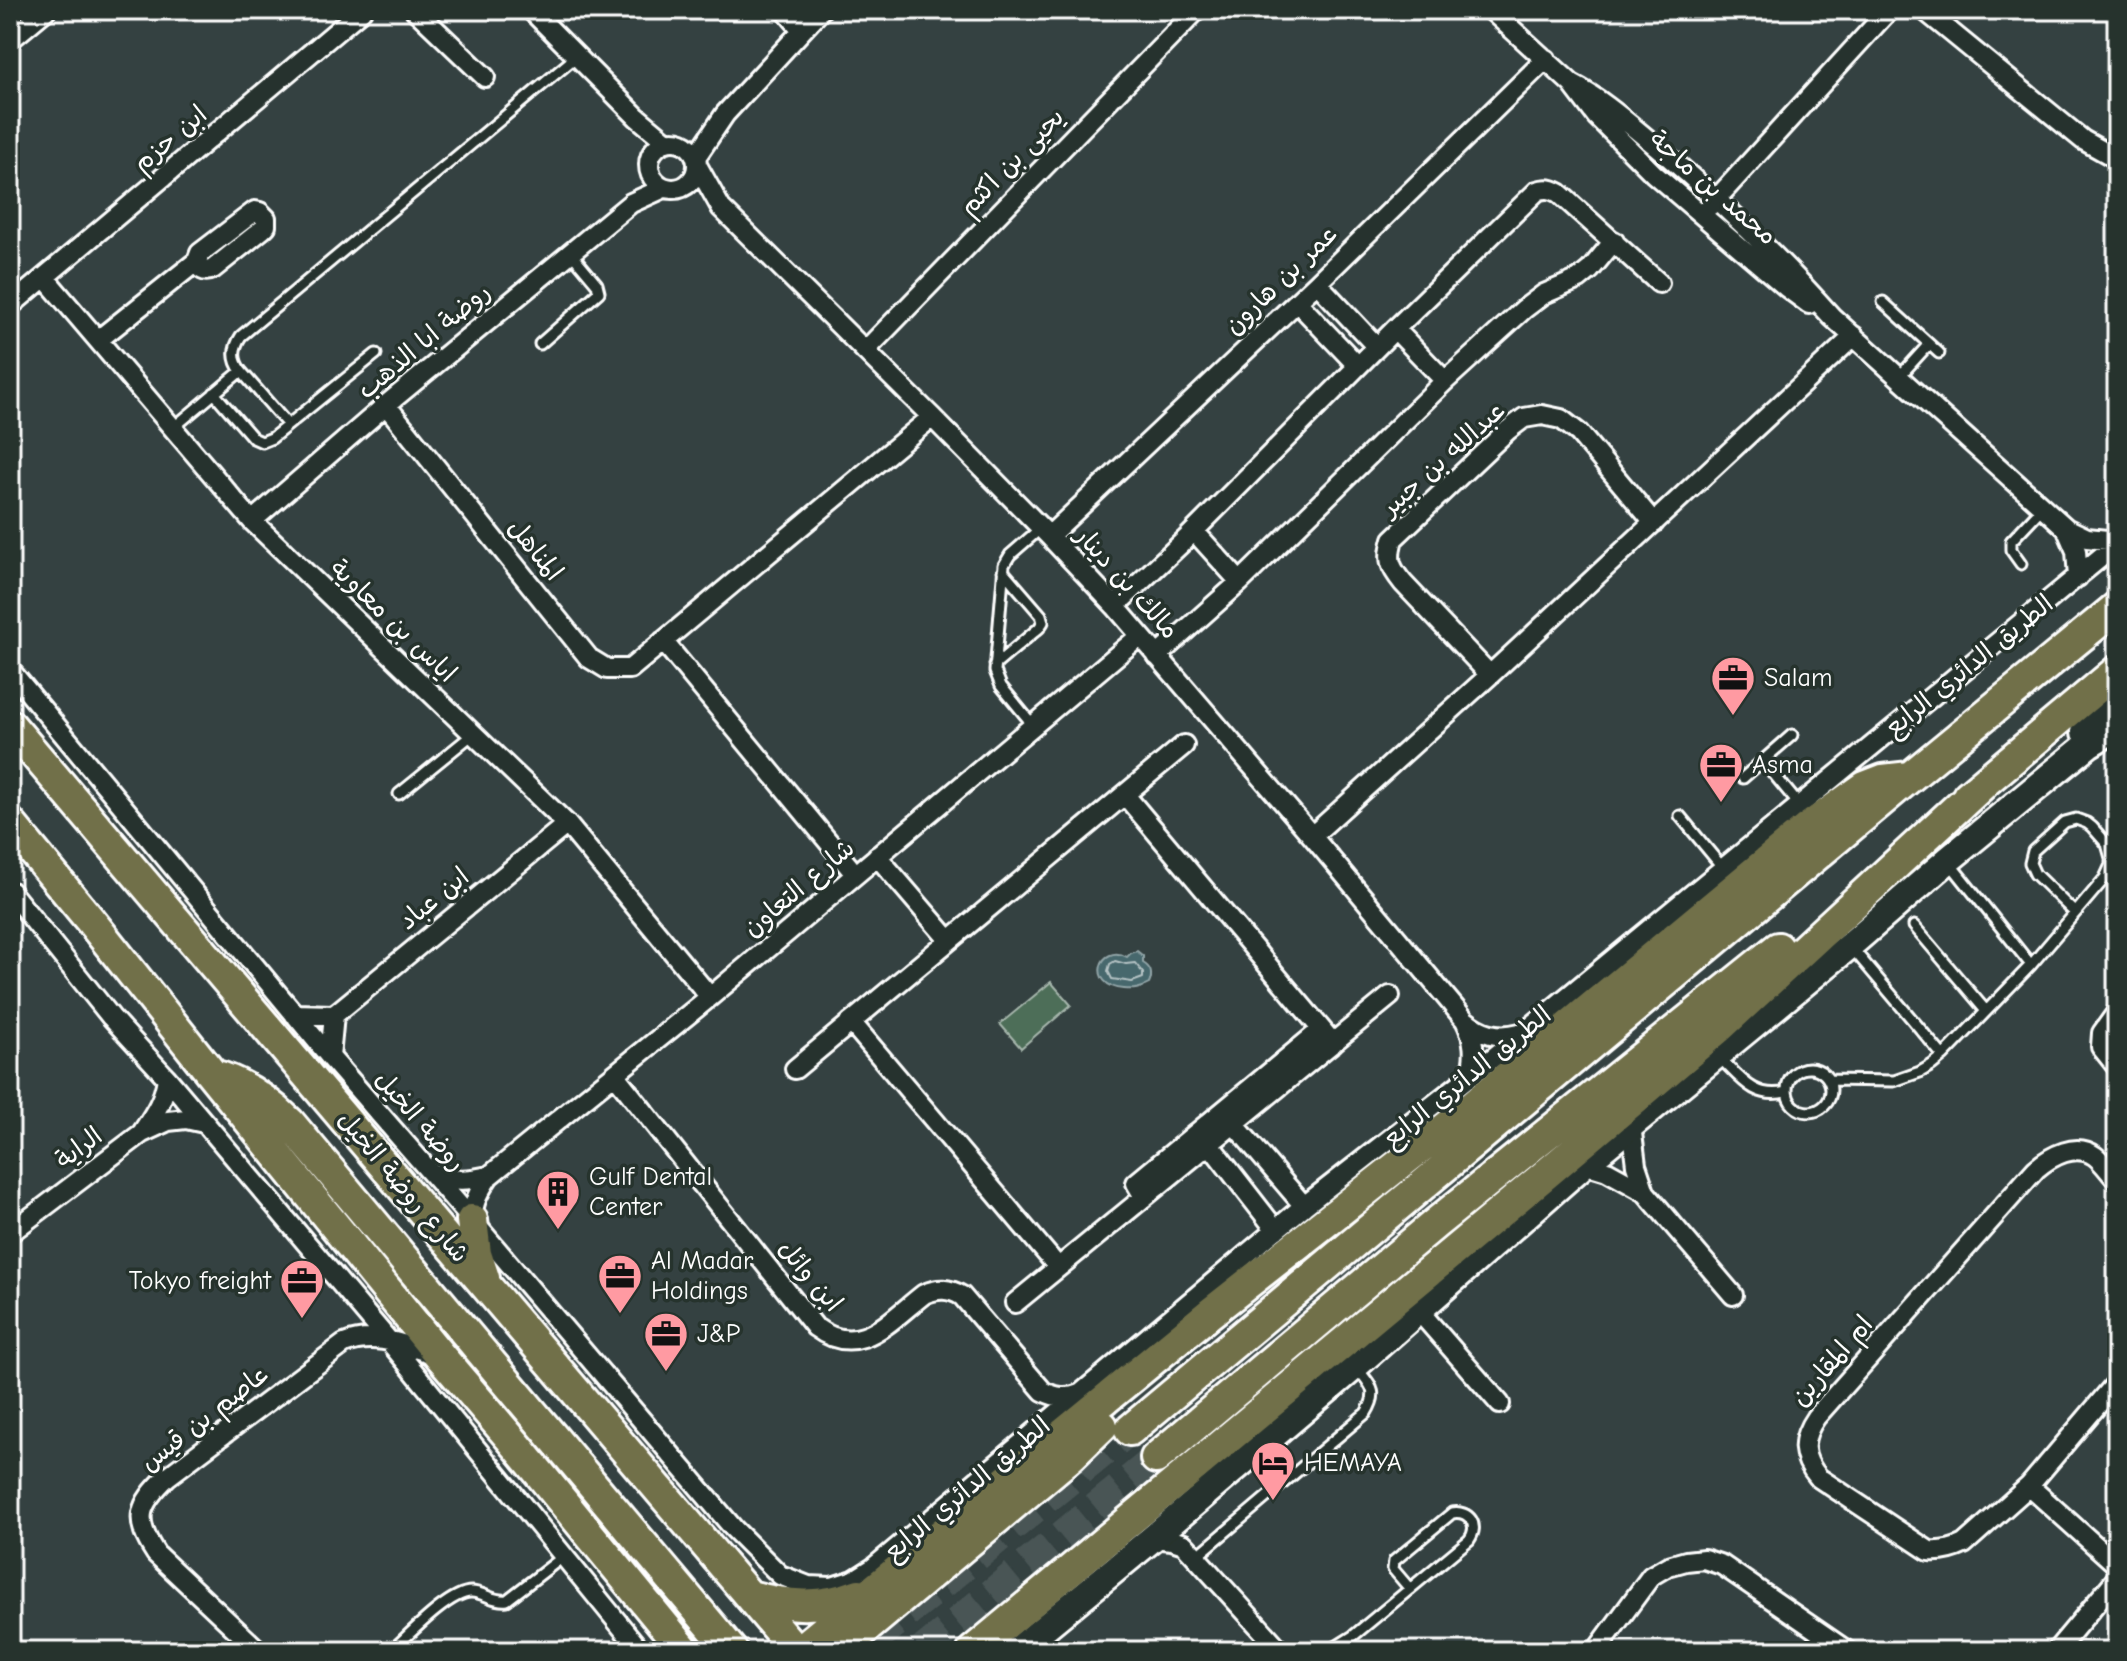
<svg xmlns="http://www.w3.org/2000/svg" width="2127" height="1661" font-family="'Comic Neue','Playpen Sans Arabic',sans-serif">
	<rect width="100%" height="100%" fill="#344141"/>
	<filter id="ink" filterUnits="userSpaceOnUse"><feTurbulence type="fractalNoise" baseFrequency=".0125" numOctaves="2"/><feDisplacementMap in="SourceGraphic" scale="16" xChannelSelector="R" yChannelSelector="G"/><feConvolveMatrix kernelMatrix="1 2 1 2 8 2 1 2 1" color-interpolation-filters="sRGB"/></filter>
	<g filter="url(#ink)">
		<path fill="#4e6e59" stroke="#a6b6ac" stroke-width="2" d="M 1051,982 L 1071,1005 L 1021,1048 L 1000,1024 Z"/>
		<path fill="#47686d" stroke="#91a4a7" stroke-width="2" d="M 1137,951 L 1143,956 L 1143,963 C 1152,968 1153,975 1149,984 C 1140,989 1134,990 1124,989 C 1085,986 1100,942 1127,957 L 1131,953 Z"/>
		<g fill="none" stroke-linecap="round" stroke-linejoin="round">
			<path stroke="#b5c3c5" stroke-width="2" d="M 1115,961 L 1126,964 L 1135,963 L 1143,973 L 1143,978 L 1132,982 L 1112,979 L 1108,971 L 1110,964 Z"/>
			<path stroke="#485454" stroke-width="30" stroke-dasharray="30 15" stroke-linecap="butt" d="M 872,1642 L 1130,1430
				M 922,1651 L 1156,1458"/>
			<g stroke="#fff" stroke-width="15">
				<path id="lane" d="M 1883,302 L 1939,353
					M 540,344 L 599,292 L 597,284 L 571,253
					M 241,371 C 232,359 233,348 241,336 L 577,56
					M 1899,377 L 1929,344
					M 214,393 L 253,438 L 262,442 L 272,438 L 376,354
					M 173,428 L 241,371 L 288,425
					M 2021,564 L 2011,550 L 2011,541 L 2043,507
					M 995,665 L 1039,628 L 1043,622 L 1041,615 L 1003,571
					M 1033,725 L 1001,686 L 995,671 L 1004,565 L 1010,555 L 1041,528
					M 1763,761 L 1800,806
					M 1743,778 L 1792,735
					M 399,794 L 473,734
					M 1680,816 L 1723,868
					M 1948,861 L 2031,965
					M 1914,926 L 1986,1011
					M 1852,948 L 1943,1056
					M 1719,1057 C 1740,1077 1754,1100 1786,1092
					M1787 1090a22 22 0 1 1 44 0a22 22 0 1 1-44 0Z
					M 1829,1080 L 1894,1081 L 1920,1072 L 1932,1065 L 1943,1056 L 2031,965 L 2105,878 L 2111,865 L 2111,858 L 2107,844 L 2092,827 L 2087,823 L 2076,819 L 2065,822 L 2033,851 L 2030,863 L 2035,874 L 2075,913
					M 1196,1557 L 1366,1413 C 1380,1391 1370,1385 1357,1368
					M 391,1651 C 408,1636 449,1592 471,1592 C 484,1592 493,1602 507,1600 L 564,1556
					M 1329,1651 L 1353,1636 L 1469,1540 C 1480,1525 1469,1510 1452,1513 L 1394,1561 L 1393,1569 L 1410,1589"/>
			</g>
			<g stroke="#fff" stroke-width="24">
				<path id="street" d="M 415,10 L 485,77
					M 531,10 L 637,117 L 667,142
					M 785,10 L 802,30
					M 1491,10 L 1572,84 L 1597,117 L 1654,174 L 1786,287 L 1809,304
					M 1924,10 L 2083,140 L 2117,159
					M 10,40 L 46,10
					M 1572,84 C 1603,100 1629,124 1656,146 C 1718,199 1778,256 1832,317 L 2066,528 L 2087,538 L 2117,541
					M649 165a24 24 0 1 1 48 0a24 24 0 1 1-48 0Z
					M 696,157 L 725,114 L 821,10
					M 697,165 L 721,208 L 932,417 L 1049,536 L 1115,606 L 1312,836 L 1465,1020 C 1482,1034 1498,1039 1520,1033
					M 1710,206 L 1889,10
					M 255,211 L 260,212 L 266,218 L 266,226 L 263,229 L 213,269 C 205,273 199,270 197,261 L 200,253 Z
					M 45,278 L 252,521 L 567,824 L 710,997
					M 1317,283 L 1377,347
					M 1297,302 L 1358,366
					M 10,306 L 362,10
					M 1395,329 L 1445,381
					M 98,340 L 197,261
					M 865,351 L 1197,10
					M 386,405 L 589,658 L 607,669 L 630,669 L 932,417
					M 252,521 L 386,405 L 631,203 L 664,188
					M 2066,528 L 2076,551 L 2078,577
					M 1194,531 L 1240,582
					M 1049,536 L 1317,283 L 1546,59
					M 1115,606 L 1186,539 L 1395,329 L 1537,191 C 1545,188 1551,188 1559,193 L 1659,283
					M 663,641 L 855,874
					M 1157,656 L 1240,582 L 1445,381 L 1524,309 L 1544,294 L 1579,279 L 1590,270 L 1614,241
					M 10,670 L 330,1057 L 472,1220 L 734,1529 L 780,1575 L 808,1586 L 832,1587 L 854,1580 L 873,1568 L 1304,1206 L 1493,1058 L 2117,544
					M 1490,675 L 1403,583 C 1390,567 1387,560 1393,539 L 1508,430 L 1524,418 L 1542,415 L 1561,419 L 1579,433 L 1654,523
					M 1125,795 L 1333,1043
					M 1312,836 L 1490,675 L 1854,336
					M 877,856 L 949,940
					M 10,891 L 111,1017 L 167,1078 L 389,1341 L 641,1651
					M 2117,1012 L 2102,1033 L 2101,1047 L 2117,1067
					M 294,1014 L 334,1015 L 567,824
					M 1465,1020 C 1475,1039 1476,1056 1470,1076
					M 851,1022 L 1058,1267
					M 330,1057 L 334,1015
					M 795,1069 L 1184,745
					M 615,1075 L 815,1327 C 859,1360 889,1321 924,1294 C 938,1288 949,1288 962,1296 L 1043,1391 C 1056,1398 1067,1399 1080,1394
					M 1234,1124 L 1304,1206
					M 1631,1125 L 1636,1165 L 1645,1192
					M 143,1131 C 155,1113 164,1100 167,1078
					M 1210,1145 L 1276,1230
					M 1584,1164 L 1607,1171 L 1645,1192 L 1733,1295
					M 433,1173 C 456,1182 465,1181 489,1176
					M 2117,1180 C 2110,1173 2103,1162 2095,1156 C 2076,1142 2051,1156 2036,1169 L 1816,1417 C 1800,1440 1801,1457 1819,1478 L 1929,1551 C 1942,1552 1952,1550 1964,1544 L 2029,1486 L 2117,1382
					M 1144,1197 L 1136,1183 L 1321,1030
					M 472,1220 C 473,1202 479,1191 489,1176 L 710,997 L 1140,636
					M 10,1233 L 142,1133 L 168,1121 L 186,1119 L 204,1123
					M 1015,1303 L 1390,996
					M 1418,1310 L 1500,1404
					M 2029,1486 L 2117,1565
					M 1153,1538 L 1172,1540 L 1184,1544 L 1281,1651
					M 259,1651 L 156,1554 C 133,1519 138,1505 167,1477 L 344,1344 C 376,1331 406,1346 437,1355
					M 1596,1651 L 1651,1576 L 1668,1566 L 1686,1561 L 1704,1559 L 1722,1565 L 1847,1651
					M 2056,1651 L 2117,1578"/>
			</g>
			<g stroke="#fff" stroke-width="32">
				<path id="secondary" d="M 2085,732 L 2117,705
					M 1016,1651 L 1153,1538 L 1355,1366 L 1584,1164 L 1849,946 L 1948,860 L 2089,744 L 2117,727"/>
			</g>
			<g stroke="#fff" stroke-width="36">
				<path id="primary" d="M 10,725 L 796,1651
					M 1968,796 L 2117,671
					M 10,823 L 90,920 L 211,1073 L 441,1357 L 518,1447 L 685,1651
					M 220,1077 C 247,1086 269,1102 289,1122 L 732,1651
					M 472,1220 L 476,1254 L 484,1278
					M 1130,1430 L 1910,777 L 2117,607
					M 1156,1458 L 1436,1223 L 1778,948
					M 750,1596 C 788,1607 823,1608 859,1594
					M 799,1651 L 1210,1313 L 1448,1126 L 1806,829 L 1865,787 L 1883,780 L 1910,777
					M 839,1651 L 1071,1456 L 1102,1426
					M 973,1651 L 1545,1175 L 1719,1028 L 1983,784"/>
			</g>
			<use href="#lane" stroke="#26332d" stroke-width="9"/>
			<use href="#street" stroke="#26332d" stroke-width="18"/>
			<use href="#secondary" stroke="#26332d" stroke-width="26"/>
			<use href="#primary" stroke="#716f4a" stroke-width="30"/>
		</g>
	</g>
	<defs>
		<g id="office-pin" transform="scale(2.3)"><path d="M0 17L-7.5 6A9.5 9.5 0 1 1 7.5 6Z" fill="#ff9aa2" stroke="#26332d"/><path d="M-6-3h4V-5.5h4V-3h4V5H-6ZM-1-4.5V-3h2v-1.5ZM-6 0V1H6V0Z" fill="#111"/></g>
		<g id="building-pin" transform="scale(2.3)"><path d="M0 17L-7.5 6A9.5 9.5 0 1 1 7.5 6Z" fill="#ff9aa2" stroke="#26332d"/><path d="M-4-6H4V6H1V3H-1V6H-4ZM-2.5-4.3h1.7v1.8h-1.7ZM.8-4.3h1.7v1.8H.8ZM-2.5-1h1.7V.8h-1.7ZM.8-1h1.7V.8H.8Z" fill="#111"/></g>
		<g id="hotel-pin" transform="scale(2.3)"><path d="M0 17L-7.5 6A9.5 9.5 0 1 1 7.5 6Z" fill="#ff9aa2" stroke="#26332d"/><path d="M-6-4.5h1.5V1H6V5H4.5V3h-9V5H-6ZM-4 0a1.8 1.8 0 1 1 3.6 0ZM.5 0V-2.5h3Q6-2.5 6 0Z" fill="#111"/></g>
	</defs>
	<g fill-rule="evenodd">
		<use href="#office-pin" x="1733" y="678"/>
		<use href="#office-pin" x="1721" y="765"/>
		<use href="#building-pin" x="558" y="1192"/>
		<use href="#office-pin" x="620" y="1276"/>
		<use href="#office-pin" x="302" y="1281"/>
		<use href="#office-pin" x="666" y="1334"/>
		<use href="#hotel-pin" x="1273" y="1463"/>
	</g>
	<g text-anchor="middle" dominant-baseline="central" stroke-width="7" stroke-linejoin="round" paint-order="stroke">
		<g font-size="26" fill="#fff" stroke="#26332d">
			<text transform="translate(170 139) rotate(-40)">ابن حزم</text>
			<text transform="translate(1012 162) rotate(-46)">يحيى بن اكثم</text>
			<text transform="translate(1713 188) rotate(41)">محمد بن ماجة</text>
			<text transform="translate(1281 280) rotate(-44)">عمر بن هارون</text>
			<text transform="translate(424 341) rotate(-40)">روضة ابا الذهب</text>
			<text transform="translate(1443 459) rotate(-42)">عبدالله بن جبير</text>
			<text transform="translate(535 550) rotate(51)">المناهل</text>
			<text transform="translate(1127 583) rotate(48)">مالك بن دينار</text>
			<text transform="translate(393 621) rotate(44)">اياس بن معاوية</text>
			<text transform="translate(1969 666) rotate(-39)">الطريق الدائري الرابع</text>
			<text transform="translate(799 888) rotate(-40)">شارع التعاون</text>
			<text transform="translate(434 899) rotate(-39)">ابن عباد</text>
			<text transform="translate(1467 1077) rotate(-39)">الطريق الدائري الرابع</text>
			<text transform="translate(420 1121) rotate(49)">روضة الخيل</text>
			<text transform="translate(79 1148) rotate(-37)">الراية</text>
			<text transform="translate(403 1187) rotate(50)">شارع روضة الخيل</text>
			<text transform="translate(810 1276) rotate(50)">ابن وائل</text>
			<text transform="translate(1832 1361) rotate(-49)">ام المقارين</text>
			<text transform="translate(205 1418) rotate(-38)">عاصم بن قيس</text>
			<text transform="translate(967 1489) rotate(-40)">الطريق الدائري الرابع</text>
		</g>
		<g font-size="26" fill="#fff" stroke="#26332d" text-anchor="start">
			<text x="1764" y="678">Salam</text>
			<text x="1752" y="765">Asma</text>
			<text x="589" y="1177">Gulf Dental<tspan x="589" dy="30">Center</tspan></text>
			<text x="651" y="1261">Al Madar<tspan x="651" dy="30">Holdings</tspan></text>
			<text x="271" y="1281" text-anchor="end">Tokyo freight</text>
			<text x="697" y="1334">J&amp;P</text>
			<text x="1304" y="1463">HEMAYA</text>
		</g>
	</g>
	<rect width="2127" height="1661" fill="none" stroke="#26332d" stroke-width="40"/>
	<rect x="20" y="20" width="2087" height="1621" fill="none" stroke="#fff" stroke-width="3" filter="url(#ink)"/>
</svg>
